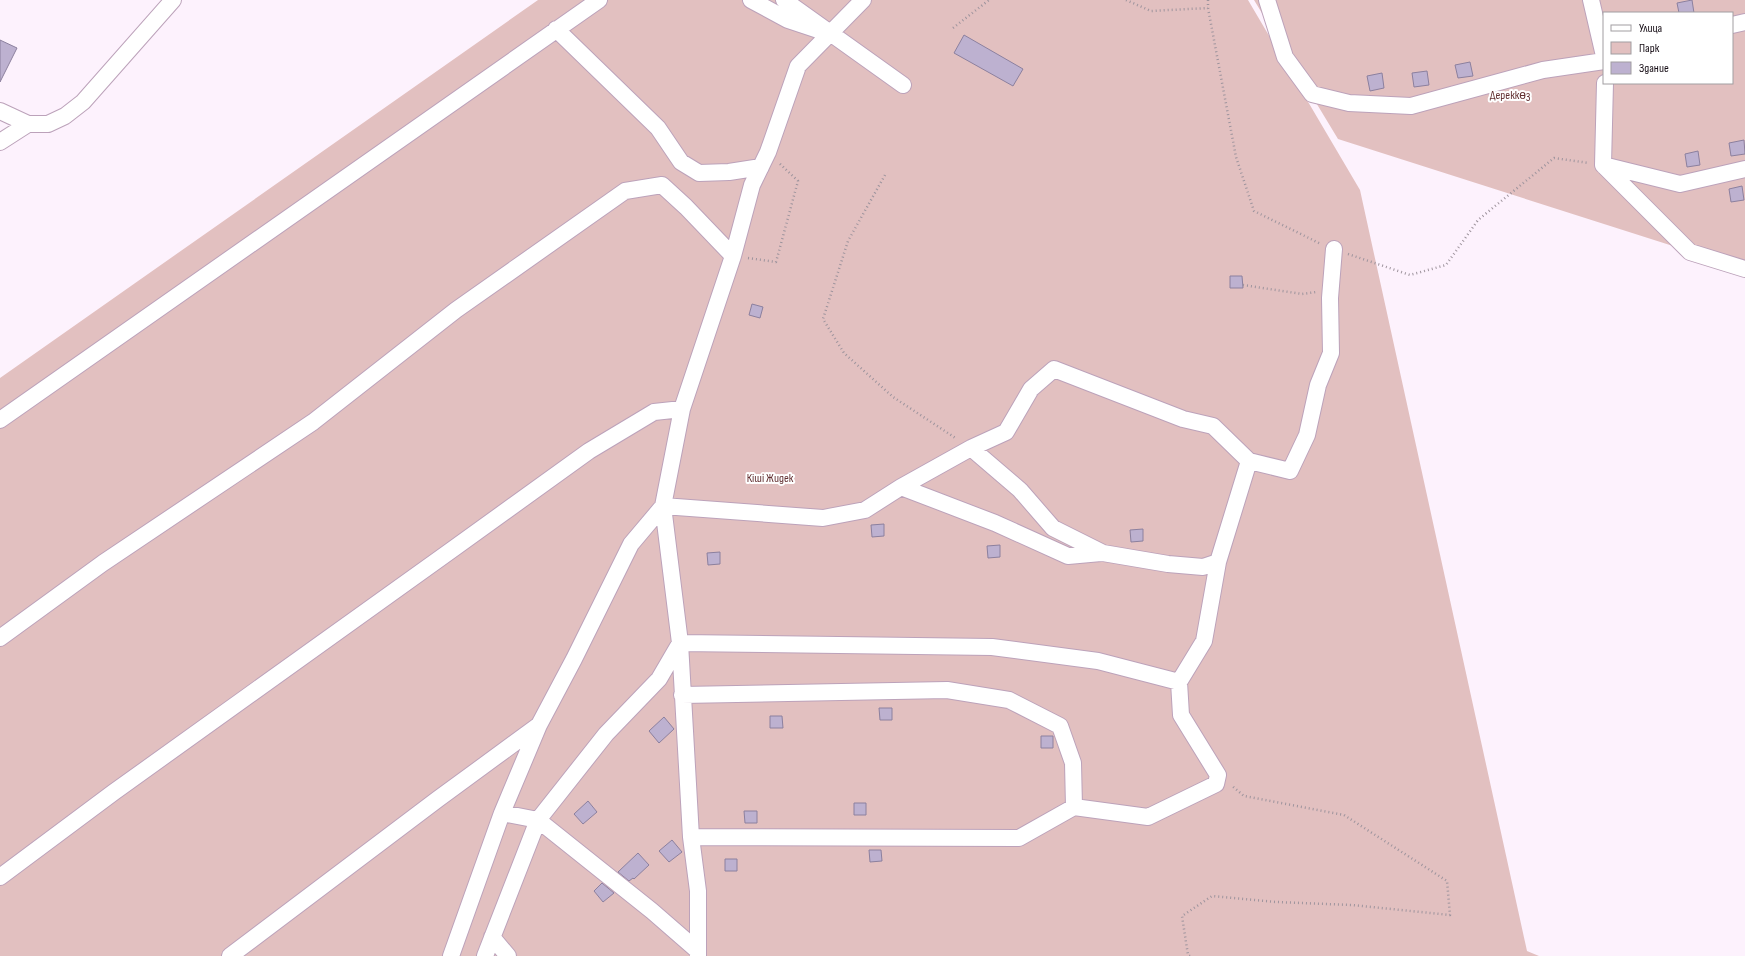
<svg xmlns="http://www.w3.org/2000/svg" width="1745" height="956" font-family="'Sofia Sans Condensed',sans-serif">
	<rect width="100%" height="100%" fill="#fdf2fd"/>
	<path fill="#e2c0c0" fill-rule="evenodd" d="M 538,0 L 1248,0 L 1360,190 L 1527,951 L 1539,956 L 0,956 L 0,378 Z
		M 1254,0 L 1745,0 L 1745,269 L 1338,139 ZM 1604,13 L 1732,13 L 1732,83 L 1604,83 Z"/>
	<path fill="#bdb1d0" stroke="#8c809e" d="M 1692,0 L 1694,13 L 1679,13 L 1677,3 Z
		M 964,35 L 1023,69 L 1013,86 L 954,53 Z
		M 0,40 L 17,48 L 0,82 Z
		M 1470,62 L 1473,76 L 1458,78 L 1455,65 Z
		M 1427,71 L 1429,85 L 1414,87 L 1412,73 Z
		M 1382,73 L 1384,88 L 1370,91 L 1367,76 Z
		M 1744,140 L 1745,154 L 1731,156 L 1729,143 Z
		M 1698,151 L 1700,165 L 1687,167 L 1685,154 Z
		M 1742,186 L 1744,200 L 1731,202 L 1729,189 Z
		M 1230,276 L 1242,276 L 1243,288 L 1230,288 Z
		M 752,304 L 763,307 L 760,318 L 749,315 Z
		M 884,524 L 884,536 L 872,537 L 871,525 Z
		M 1143,529 L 1143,541 L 1131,542 L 1130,530 Z
		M 1000,545 L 1000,557 L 988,558 L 987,546 Z
		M 720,552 L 720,564 L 708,565 L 707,553 Z
		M 879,708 L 892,708 L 892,720 L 880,720 Z
		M 770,716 L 782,716 L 783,728 L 770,728 Z
		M 664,717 L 674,729 L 659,743 L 649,731 Z
		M 1041,736 L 1053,736 L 1053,748 L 1041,748 Z
		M 588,801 L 597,812 L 583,824 L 574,814 Z
		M 854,803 L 866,803 L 866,815 L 854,815 Z
		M 744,811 L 757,811 L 757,823 L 745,823 Z
		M 672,840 L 682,852 L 669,862 L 659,851 Z
		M 869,850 L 881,850 L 882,861 L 870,862 Z
		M 638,853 L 649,865 L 634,879 L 633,878 L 629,881 L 618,872 Z
		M 725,859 L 737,859 L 737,871 L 725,871 Z
		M 602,883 L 614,893 L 603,902 L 594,891 Z"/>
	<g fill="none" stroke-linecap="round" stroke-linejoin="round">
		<g stroke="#bca2ba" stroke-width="18">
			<path id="minor" d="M 751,0 L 788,20 L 818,30
				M 784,0 L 903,85
				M 1267,0 L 1285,57 L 1312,94 L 1349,103 L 1411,106 L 1543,70 L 1604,61
				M 1591,0 L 1604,56
				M 1732,25 L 1745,22
				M 556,29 L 658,128 L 681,162 L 699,173 L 729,172 L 761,167
				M 1605,83 L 1603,165 L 1690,252 L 1745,269
				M 0,111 L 28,124
				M 0,142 L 28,124 L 48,124 L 65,116 L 83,102 L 173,0
				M 1603,165 L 1680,184 L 1745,169
				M 0,420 L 599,0
				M 971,448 L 1020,490 L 1053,528 L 1103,553 L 1168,564 L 1203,567 L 1218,562 L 1249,461
				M 901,487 L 995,523 L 1068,556 L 1101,553
				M 663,506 L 823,518 L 865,510 L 901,487 L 971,448 L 1006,432 L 1031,389 L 1054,369 L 1183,419 L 1213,426 L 1249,461 L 1290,471 L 1307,435 L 1318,385 L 1331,353 L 1330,298 L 1334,249
				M 0,638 L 103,563 L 313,422 L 456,310 L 625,191 L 662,185 L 686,207 L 733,256
				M 682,695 L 947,690 L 1009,700 L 1060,726 L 1073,763 L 1074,807 L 1019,838 L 691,837
				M 1074,807 L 1148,817 L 1216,784 L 1218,775 L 1181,715 L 1179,682 L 1204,641 L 1218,562
				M 502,813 L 538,820 L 652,911 L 698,951
				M 0,877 L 114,792 L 453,549 L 589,451 L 654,412 L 682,409
				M 492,937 L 508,956
				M 230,956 L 438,799 L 539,725
				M 451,956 L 502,813 L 539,725 L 574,659 L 631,544 L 663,506
				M 485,956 L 538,820 L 606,734 L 659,679 L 680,643 L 663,506 L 682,409 L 733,256 L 752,185 L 768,152 L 798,66 L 863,0
				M 698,956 L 698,891 L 691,837 L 680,643 L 992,647 L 1098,661 L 1179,682"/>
		</g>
		<path stroke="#9e949d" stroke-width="2.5" stroke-dasharray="1 3" stroke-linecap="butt" d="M 1126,0 L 1151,11 L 1208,8
			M 1208,0 L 1208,8 L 1236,157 L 1254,211 L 1321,244
			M 953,28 L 989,0
			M 885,175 L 848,241 L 823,319 L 844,353 L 893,397 L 957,439
			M 1348,254 L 1410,275 L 1446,265 L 1478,220 L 1554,158 L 1589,163
			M 748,258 L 776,262 L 798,181 L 779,163
			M 1243,285 L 1302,294 L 1316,292
			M 1190,956 L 1188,955 L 1182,916 L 1212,896 L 1276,902 L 1352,905 L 1450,915 L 1447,881 L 1344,815 L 1244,796 L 1231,785"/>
		<use href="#minor" stroke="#fff" stroke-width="16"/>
	</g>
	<g text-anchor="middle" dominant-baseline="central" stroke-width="4" stroke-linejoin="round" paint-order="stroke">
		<g font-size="12" fill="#622f31" stroke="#fff">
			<text x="1510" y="95">Дереккөз</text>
			<text x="770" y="478">Кіші Жидек</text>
		</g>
	</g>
	<rect x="1603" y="12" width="130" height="72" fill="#ffffff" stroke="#a19ea1"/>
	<rect x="1611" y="25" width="20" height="6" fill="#ffffff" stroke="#a19ea1"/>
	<text x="1639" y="32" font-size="12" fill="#150c14">Улица</text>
	<rect x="1611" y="42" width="20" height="12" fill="#e2c0c0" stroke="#a19ea1"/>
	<text x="1639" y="52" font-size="12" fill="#150c14">Парк</text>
	<rect x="1611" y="62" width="20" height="12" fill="#bdb1d0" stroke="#a19ea1"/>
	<text x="1639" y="72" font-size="12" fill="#150c14">Здание</text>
</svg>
